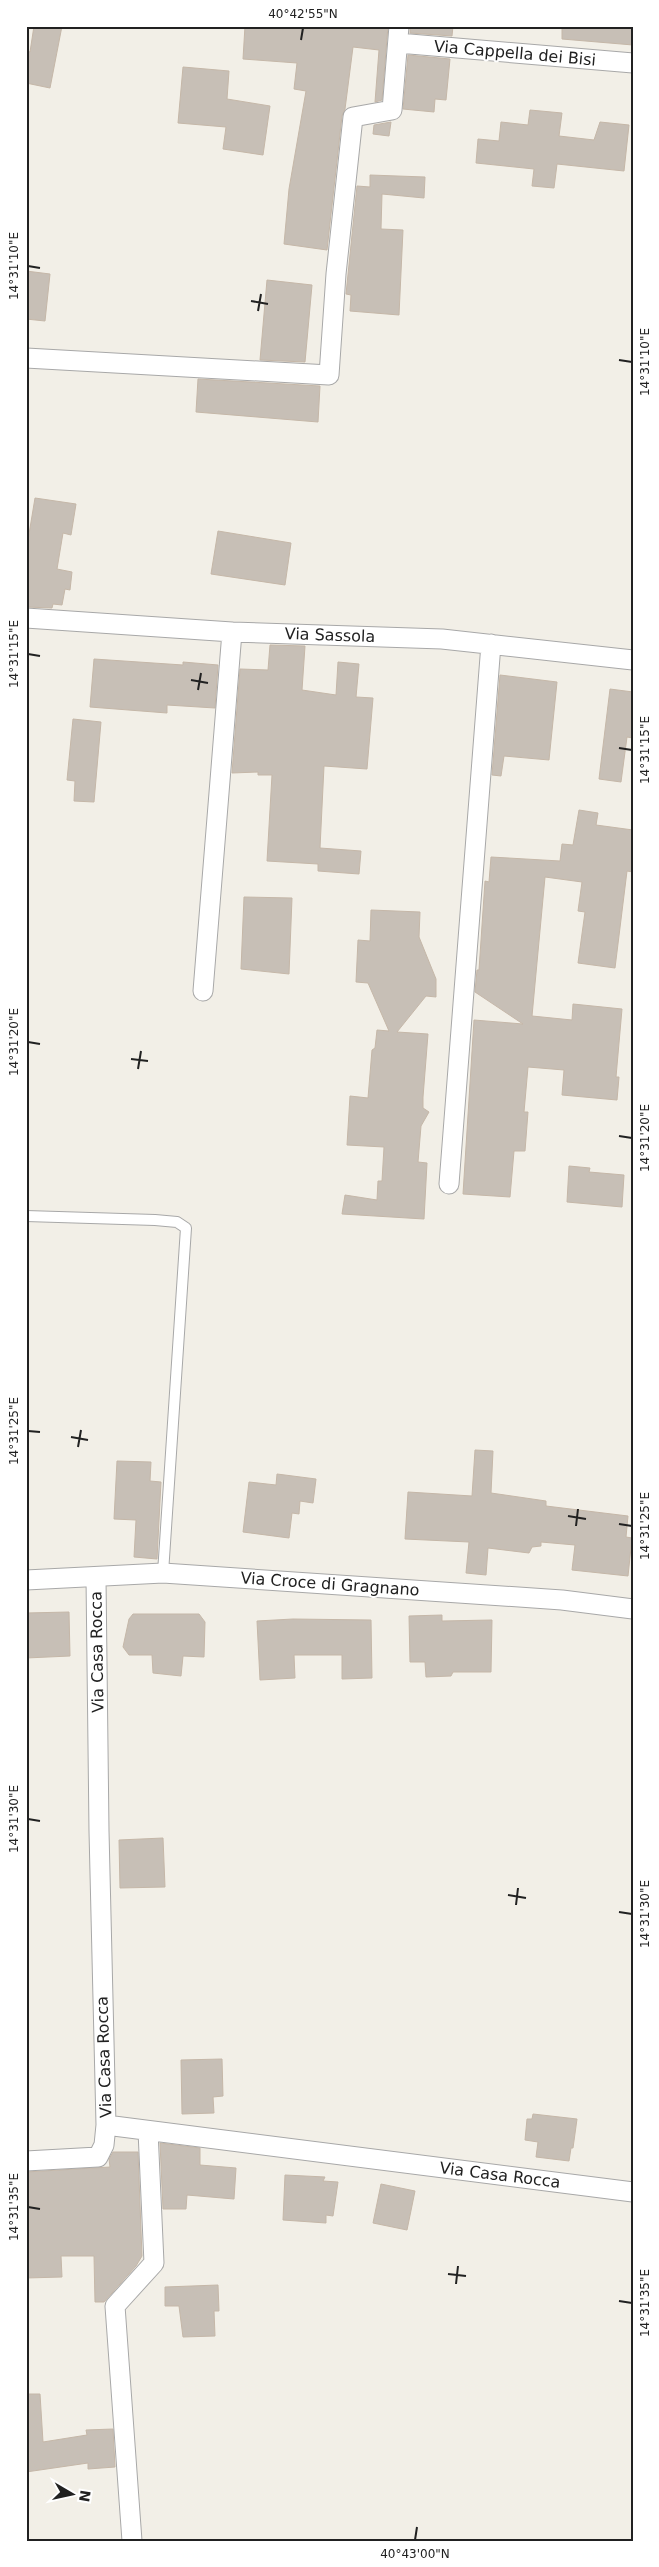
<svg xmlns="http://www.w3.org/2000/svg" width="659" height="2567" font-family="'DejaVu Sans',sans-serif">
	<rect width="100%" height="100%" fill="#f2efe7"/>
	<path fill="#c7bfb6" stroke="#c5b7a8" d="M 34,26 L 62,26 L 50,88 L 26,83 L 26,51 L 30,52 Z
		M 245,26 L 388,26 L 382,100 L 375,102 L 379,50 L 353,47 L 345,109 L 342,116 L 327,250 L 284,244 L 289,189 L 306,91 L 294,89 L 297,63 L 243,59 Z
		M 410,26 L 453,26 L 452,36 L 410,33 Z
		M 562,26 L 633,26 L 633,45 L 562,39 Z
		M 408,55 L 450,59 L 446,100 L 435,99 L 434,112 L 403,109 Z
		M 183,67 L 229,71 L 227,99 L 270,106 L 263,155 L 223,149 L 226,127 L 178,123 Z
		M 530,110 L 562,113 L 559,136 L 594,140 L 600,122 L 629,125 L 624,171 L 557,164 L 554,188 L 532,186 L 534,169 L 476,163 L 478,139 L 499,141 L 501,122 L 528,125 Z
		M 391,122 L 389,136 L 373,134 L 374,125 Z
		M 370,175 L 425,177 L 424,198 L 382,194 L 381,229 L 403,230 L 399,315 L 350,311 L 351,295 L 346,294 L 357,186 L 370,187 Z
		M 26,271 L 50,274 L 45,321 L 26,319 Z
		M 267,280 L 312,285 L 305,362 L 260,360 Z
		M 198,379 L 320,386 L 318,422 L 196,412 Z
		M 35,498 L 76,504 L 71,535 L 63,533 L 57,569 L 72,572 L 70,590 L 65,589 L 62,605 L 53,604 L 52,608 L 26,607 L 26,552 Z
		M 218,531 L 291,543 L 285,585 L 211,574 Z
		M 270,645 L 305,646 L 302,690 L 336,695 L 338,662 L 359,664 L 356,697 L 373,698 L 367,769 L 324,766 L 320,848 L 361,851 L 359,874 L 318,871 L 318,864 L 267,861 L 272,775 L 258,775 L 258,772 L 232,773 L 240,669 L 268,670 Z
		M 94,659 L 183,665 L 183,662 L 218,665 L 215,708 L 167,705 L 167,713 L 90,707 Z
		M 500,675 L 557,682 L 549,760 L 504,756 L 501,776 L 492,775 Z
		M 610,689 L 633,692 L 633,738 L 627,737 L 621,782 L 599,779 Z
		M 73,719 L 101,722 L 94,802 L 74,801 L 75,781 L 67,780 Z
		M 579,810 L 598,813 L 596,825 L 633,830 L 633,872 L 627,871 L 615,968 L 578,963 L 585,912 L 578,911 L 582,882 L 545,877 L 532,1016 L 572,1020 L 573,1004 L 622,1009 L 616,1077 L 619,1077 L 617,1100 L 562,1095 L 564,1070 L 528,1067 L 524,1112 L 528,1112 L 525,1151 L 514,1151 L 510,1197 L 463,1194 L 474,1020 L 523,1024 L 475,992 L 477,970 L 479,970 L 485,881 L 489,882 L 491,857 L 560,861 L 562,844 L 573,845 Z
		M 244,897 L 292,898 L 289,974 L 241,969 Z
		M 371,910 L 420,912 L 419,937 L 436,979 L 436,997 L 426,996 L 397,1032 L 428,1034 L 423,1097 L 423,1108 L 429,1112 L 421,1126 L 418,1162 L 427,1163 L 424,1219 L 342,1214 L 345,1195 L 377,1200 L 378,1181 L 382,1181 L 384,1147 L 347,1145 L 350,1096 L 368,1098 L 372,1050 L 375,1048 L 377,1030 L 389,1031 L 368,983 L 356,982 L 358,940 L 370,941 Z
		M 569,1166 L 590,1168 L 589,1172 L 624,1175 L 622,1207 L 567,1202 Z
		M 475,1450 L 493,1451 L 491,1493 L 546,1501 L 546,1506 L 628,1516 L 626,1537 L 632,1538 L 628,1576 L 572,1570 L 575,1545 L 541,1542 L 541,1546 L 532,1547 L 529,1553 L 488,1548 L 486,1575 L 466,1573 L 469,1542 L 405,1539 L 408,1492 L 472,1496 Z
		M 117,1461 L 151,1462 L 150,1481 L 161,1482 L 157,1559 L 134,1557 L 136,1520 L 114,1519 Z
		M 277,1474 L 316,1479 L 313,1503 L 300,1501 L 299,1514 L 292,1513 L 289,1538 L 243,1532 L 249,1482 L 276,1485 Z
		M 69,1612 L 70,1656 L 26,1658 L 26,1613 Z
		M 133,1614 L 199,1614 L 205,1622 L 204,1657 L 183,1656 L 181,1676 L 153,1673 L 152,1655 L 129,1655 L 123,1647 L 129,1619 Z
		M 442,1615 L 442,1621 L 492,1620 L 491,1672 L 453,1672 L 451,1676 L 426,1677 L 425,1662 L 410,1662 L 409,1616 Z
		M 293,1619 L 371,1620 L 372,1678 L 342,1679 L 342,1655 L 294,1655 L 295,1678 L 260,1680 L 257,1621 Z
		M 163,1838 L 165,1887 L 120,1888 L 119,1840 Z
		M 222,2059 L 223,2096 L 213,2097 L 214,2113 L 182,2114 L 181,2060 Z
		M 533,2114 L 577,2119 L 573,2148 L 571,2148 L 569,2161 L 536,2157 L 538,2142 L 525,2140 L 527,2119 L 532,2119 Z
		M 160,2143 L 200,2148 L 200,2165 L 236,2168 L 234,2199 L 187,2195 L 186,2209 L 163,2209 Z
		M 113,2152 L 138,2152 L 142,2256 L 136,2266 L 104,2302 L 95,2302 L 94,2256 L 61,2256 L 62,2277 L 26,2278 L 26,2172 L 110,2167 L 109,2159 Z
		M 285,2175 L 325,2177 L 323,2181 L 338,2182 L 333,2216 L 326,2215 L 326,2223 L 283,2220 Z
		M 381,2184 L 415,2191 L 407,2230 L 373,2223 Z
		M 218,2285 L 219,2311 L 214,2311 L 215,2336 L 183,2337 L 179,2306 L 165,2306 L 165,2287 Z
		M 26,2394 L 40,2394 L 43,2442 L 87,2435 L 86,2430 L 113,2429 L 115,2467 L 88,2469 L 88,2463 L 26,2472 Z"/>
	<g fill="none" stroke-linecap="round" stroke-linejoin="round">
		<g stroke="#a8a8a8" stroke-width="12">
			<path id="service" d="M 26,1216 L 155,1220 L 177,1222 L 186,1228 L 163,1573"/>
		</g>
		<g stroke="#a8a8a8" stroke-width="21">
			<path id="minor" d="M 398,43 L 633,63
				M 26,358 L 329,375 L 336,274 L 353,117 L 392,110 L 399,26
				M 26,618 L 232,632 L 442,639 L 633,660
				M 203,991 L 232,632
				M 449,1184 L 491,644
				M 26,1580 L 163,1573 L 562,1600 L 633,1609
				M 106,2125 L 633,2192
				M 26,2161 L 98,2157 L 104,2145 L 106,2125 L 99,1831 L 96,1578
				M 132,2541 L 115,2306 L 154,2263 L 148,2131"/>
		</g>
		<use href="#service" stroke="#fff" stroke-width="10"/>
		<use href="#minor" stroke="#fff" stroke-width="19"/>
	</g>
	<path fill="none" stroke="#212121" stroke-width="2" d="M 301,40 L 303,28M 28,266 L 40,268M 251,301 L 268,304M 258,311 L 261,294M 619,360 L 632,362M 28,654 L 40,656M 191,680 L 208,683M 198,690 L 201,673M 619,748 L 632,750M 28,1042 L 40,1044M 131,1059 L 148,1061M 138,1069 L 141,1051M 619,1136 L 632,1138M 28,1431 L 40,1432M 71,1437 L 88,1440M 78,1447 L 81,1430M 568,1516 L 586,1519M 619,1524 L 632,1526M 576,1526 L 578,1509M 28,1819 L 40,1821M 508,1895 L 526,1898M 516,1905 L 518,1888M 619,1912 L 632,1914M 28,2207 L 40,2209M 448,2274 L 466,2276M 456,2284 L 458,2266M 619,2301 L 632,2303M 415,2540 L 417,2527"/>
	<g text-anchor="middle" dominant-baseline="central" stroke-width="4" stroke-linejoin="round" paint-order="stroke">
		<g font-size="16" fill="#212121" stroke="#fff">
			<text transform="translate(515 53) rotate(5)">Via Cappella dei Bisi</text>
			<text transform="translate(330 635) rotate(2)">Via Sassola</text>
			<text transform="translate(330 1584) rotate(4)">Via Croce di Gragnano</text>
			<text transform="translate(97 1652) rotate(-91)">Via Casa Rocca</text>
			<text transform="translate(104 2057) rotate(-92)">Via Casa Rocca</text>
			<text transform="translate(500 2175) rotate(7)">Via Casa Rocca</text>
		</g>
	</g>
	<rect width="659" height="2567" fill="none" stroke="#ffffff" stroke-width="55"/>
	<g transform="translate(72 2494) rotate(99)" stroke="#ffffff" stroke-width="4" paint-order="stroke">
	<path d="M0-4L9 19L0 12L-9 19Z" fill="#212121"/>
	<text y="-8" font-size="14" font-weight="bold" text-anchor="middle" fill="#212121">N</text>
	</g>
	<rect x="28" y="28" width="604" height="2512" fill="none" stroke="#212121" stroke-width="2"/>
	<g font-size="12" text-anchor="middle" fill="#212121">
		<text x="303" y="18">40°42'55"N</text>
		<text transform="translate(14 266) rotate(-90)" y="4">14°31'10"E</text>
		<text transform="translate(645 362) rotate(-90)" y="4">14°31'10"E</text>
		<text transform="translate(14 654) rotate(-90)" y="4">14°31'15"E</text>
		<text transform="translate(645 750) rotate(-90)" y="4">14°31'15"E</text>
		<text transform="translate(14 1042) rotate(-90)" y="4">14°31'20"E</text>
		<text transform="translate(645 1138) rotate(-90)" y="4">14°31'20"E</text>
		<text transform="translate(14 1431) rotate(-90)" y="4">14°31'25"E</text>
		<text transform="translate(645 1526) rotate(-90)" y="4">14°31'25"E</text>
		<text transform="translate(14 1819) rotate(-90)" y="4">14°31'30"E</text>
		<text transform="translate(645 1914) rotate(-90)" y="4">14°31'30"E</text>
		<text transform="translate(14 2207) rotate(-90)" y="4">14°31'35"E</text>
		<text transform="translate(645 2303) rotate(-90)" y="4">14°31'35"E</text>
		<text x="415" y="2558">40°43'00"N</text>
	</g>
</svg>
